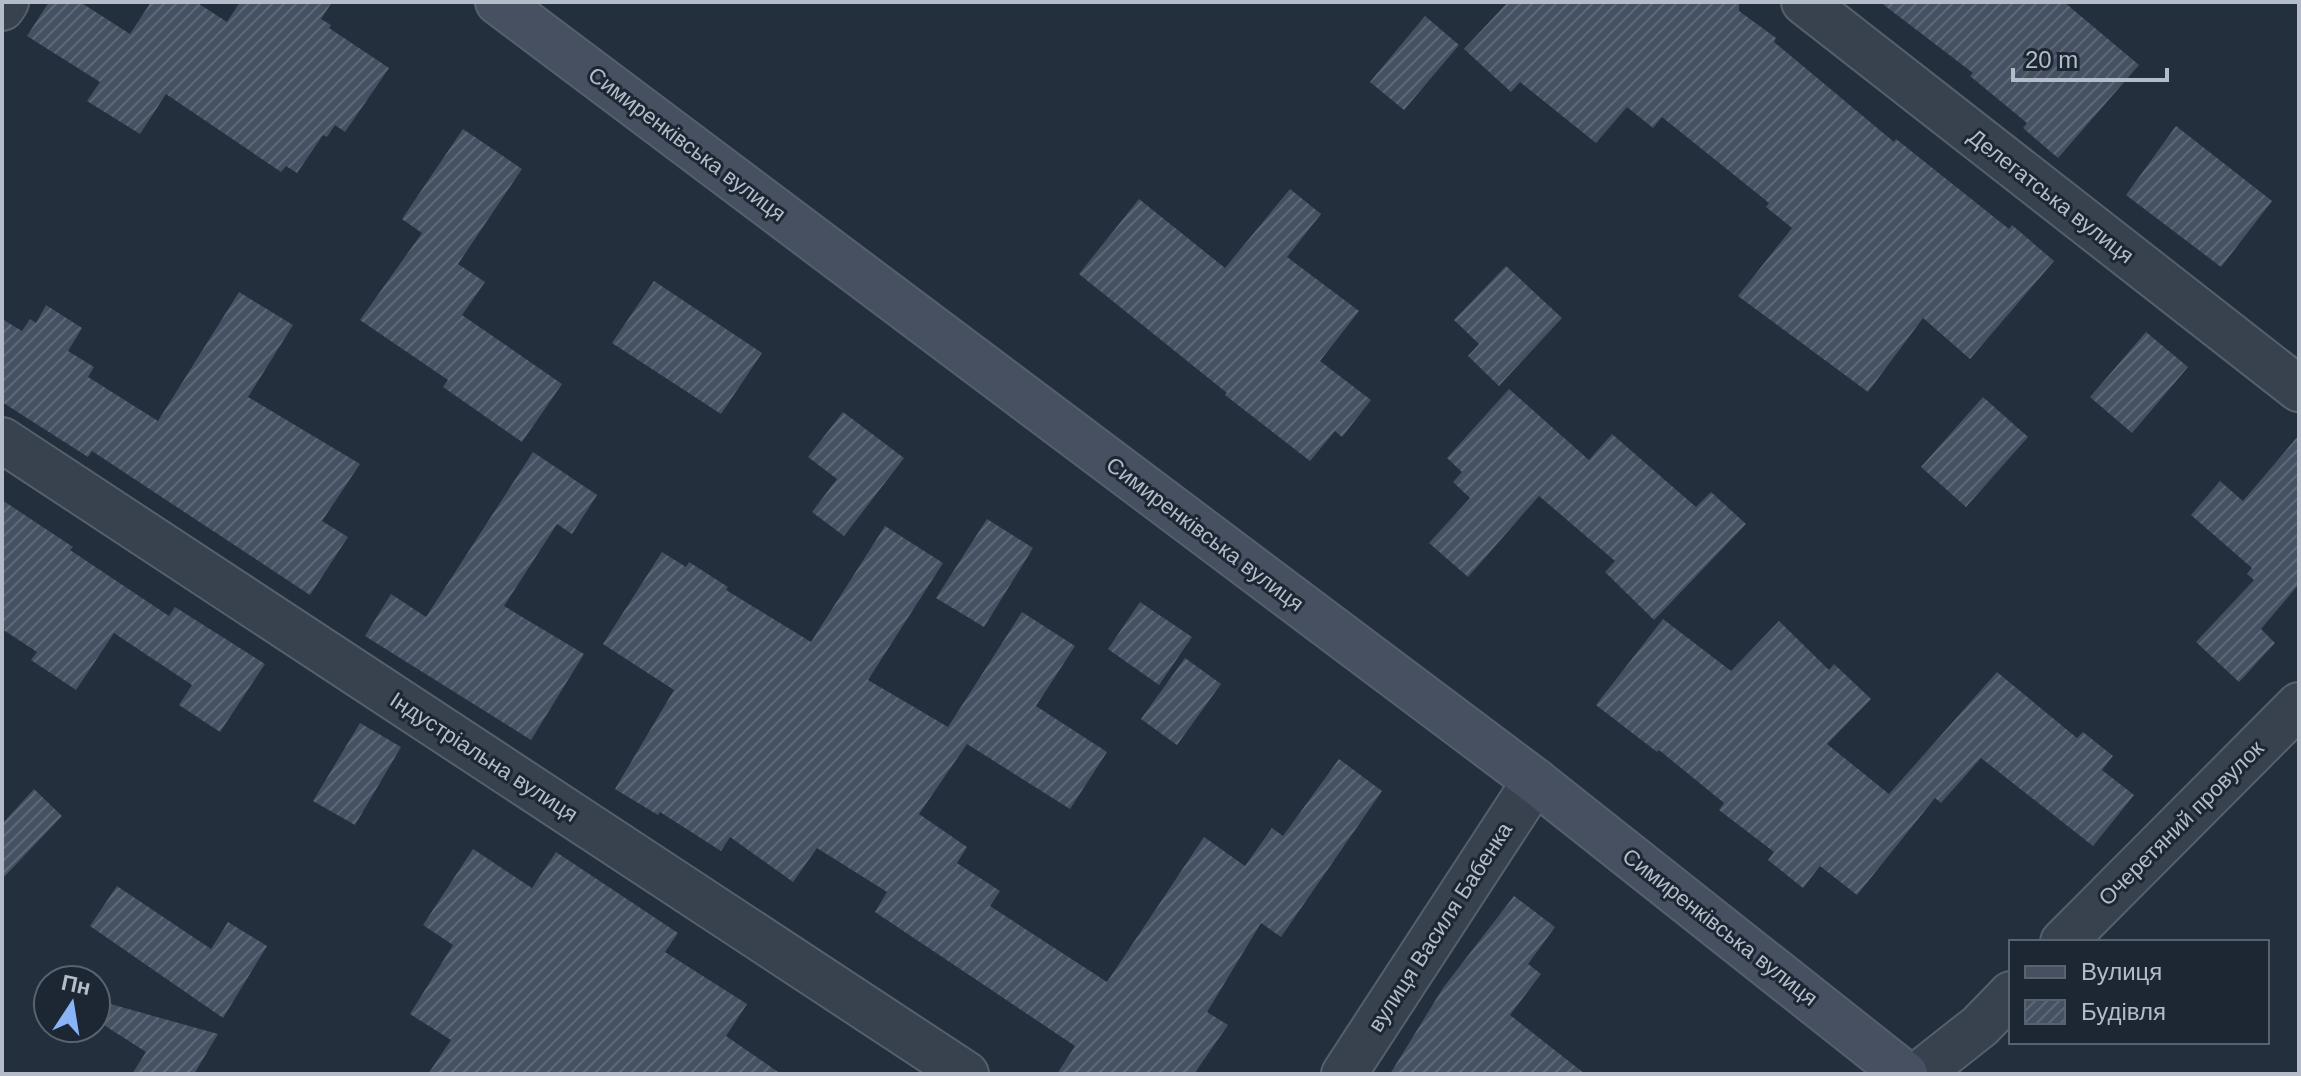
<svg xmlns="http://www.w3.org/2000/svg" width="2301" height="1076" font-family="Arial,sans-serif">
	<defs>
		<pattern id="building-hatch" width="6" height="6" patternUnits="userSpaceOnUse" patternTransform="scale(2)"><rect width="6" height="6" fill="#455162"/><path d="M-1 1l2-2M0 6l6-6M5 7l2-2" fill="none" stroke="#5d6877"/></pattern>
	</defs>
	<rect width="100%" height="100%" fill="#242f3e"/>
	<path fill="url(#building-hatch)" d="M 49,2 L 80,2 L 130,34 L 151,2 L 196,2 L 227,22 L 240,2 L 332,2 L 321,19 L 331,25 L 329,28 L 389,68 L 345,132 L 335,125 L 327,137 L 323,135 L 297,173 L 286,166 L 281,172 L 166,94 L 140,134 L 87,101 L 100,82 L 27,36 Z
		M 1508,2 L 1739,2 L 1739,11 L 1776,38 L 1774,42 L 1894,142 L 1896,139 L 2009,229 L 2012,225 L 2054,261 L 1970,359 L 1923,318 L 1868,392 L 1738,296 L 1792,228 L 1766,207 L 1769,203 L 1662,117 L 1653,128 L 1627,107 L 1596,143 L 1520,82 L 1511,92 L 1464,49 Z
		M 1880,2 L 2064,2 L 2139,65 L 2058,158 L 2023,128 L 2027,123 L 1970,76 L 1973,73 Z
		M 1425,16 L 1459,45 L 1404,110 L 1370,82 Z
		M 2176,126 L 2272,201 L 2221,267 L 2126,195 Z
		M 463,129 L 522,169 L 458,264 L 485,282 L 462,315 L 562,384 L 522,442 L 443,387 L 448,380 L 360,320 L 422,233 L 402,219 Z
		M 1290,189 L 1321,214 L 1287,257 L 1359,311 L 1320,361 L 1371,400 L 1342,437 L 1335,431 L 1310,461 L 1225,395 L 1227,393 L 1079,274 L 1139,199 L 1225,268 Z
		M 1506,266 L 1562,318 L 1499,386 L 1468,356 L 1479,344 L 1454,320 Z
		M 654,281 L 762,353 L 721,414 L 612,343 Z
		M 239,292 L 293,325 L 248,397 L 360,464 L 322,521 L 348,537 L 310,595 L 92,451 L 88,457 L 2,402 L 2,319 L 22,331 L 30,319 L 36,323 L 46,305 L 82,328 L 68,351 L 94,367 L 88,377 L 158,421 Z
		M 2146,332 L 2188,367 L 2132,433 L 2090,397 Z
		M 1509,389 L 1589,460 L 1612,434 L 1696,507 L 1711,492 L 1746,524 L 1654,620 L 1605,572 L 1615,561 L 1539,496 L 1468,577 L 1429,543 L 1470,498 L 1453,482 L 1462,472 L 1447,458 Z
		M 1983,397 L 2028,437 L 1966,507 L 1921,467 Z
		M 843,412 L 904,458 L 844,536 L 812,512 L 837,479 L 808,457 Z
		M 2299,435 L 2299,584 L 2261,629 L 2275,643 L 2239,682 L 2196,642 L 2254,580 L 2247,574 L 2252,568 L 2191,515 L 2220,481 L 2243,501 Z
		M 533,452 L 597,495 L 572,534 L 557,524 L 504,606 L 584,654 L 531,740 L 365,636 L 391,594 L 426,617 Z
		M 2,500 L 73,547 L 70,550 L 169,616 L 175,607 L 265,664 L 220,732 L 179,705 L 192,685 L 114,633 L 76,690 L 31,660 L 37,652 L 2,629 Z
		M 987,519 L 1033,548 L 984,627 L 936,598 Z
		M 885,526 L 943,563 L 868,680 L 948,727 L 1022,612 L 1075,646 L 1036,706 L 1107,752 L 1070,809 L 967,744 L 919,814 L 967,847 L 957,863 L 1000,891 L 990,906 L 1107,982 L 1204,837 L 1245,866 L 1272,828 L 1283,836 L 1339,759 L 1382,791 L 1281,937 L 1261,923 L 1207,1012 L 1228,1025 L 1194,1074 L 1057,1074 L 1075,1046 L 875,912 L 887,892 L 817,848 L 793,882 L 730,837 L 721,851 L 660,812 L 658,815 L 615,789 L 674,690 L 603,644 L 662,552 L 686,567 L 689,562 L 728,587 L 726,590 L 811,642 Z
		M 1140,602 L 1192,637 L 1159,685 L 1108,649 Z
		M 1663,619 L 1731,671 L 1779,621 L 1829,670 L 1834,664 L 1871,699 L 1827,744 L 1889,794 L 1997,672 L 2077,738 L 2083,732 L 2113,756 L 2102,770 L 2134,795 L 2093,846 L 1981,758 L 1941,803 L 1935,798 L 1857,895 L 1820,866 L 1803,888 L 1768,860 L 1774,852 L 1719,810 L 1724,803 L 1659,750 L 1657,752 L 1596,705 Z
		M 1185,658 L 1221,684 L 1177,745 L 1141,719 Z
		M 360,723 L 401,747 L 355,825 L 313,801 Z
		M 34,789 L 62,816 L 2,879 L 2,824 Z
		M 473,849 L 532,888 L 556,852 L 678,933 L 665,952 L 747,1004 L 726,1036 L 781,1074 L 428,1074 L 451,1040 L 410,1014 L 453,945 L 423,925 Z
		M 117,886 L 211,949 L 228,922 L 267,946 L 223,1018 L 90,926 Z
		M 1514,896 L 1555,927 L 1528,964 L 1541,974 L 1510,1015 L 1585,1074 L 1390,1074 L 1443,988 Z
		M 96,1000 L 218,1034 L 194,1074 L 132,1074 L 146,1052 L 96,1020 Z"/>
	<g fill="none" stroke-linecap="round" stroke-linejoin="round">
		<g stroke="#565f6c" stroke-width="48">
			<path id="minor" d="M 1804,2 L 2299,389
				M 2,8 L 6,2
				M 2,440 L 966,1074
				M 2063,942 L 2299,705
				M 1344,1074 L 1535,781
				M 1919,1074 L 1980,1026 L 2011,994"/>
		</g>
		<g stroke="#565f6c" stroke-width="48">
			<path id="secondary" d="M 498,2 L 1535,781 L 1905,1074"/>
		</g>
		<use href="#minor" stroke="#38414e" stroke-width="44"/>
		<use href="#secondary" stroke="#465061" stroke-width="44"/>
	</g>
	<g text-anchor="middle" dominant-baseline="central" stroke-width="6" stroke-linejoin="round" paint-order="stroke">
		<g font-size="22" fill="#b4bcc9" stroke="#1d2633">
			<text transform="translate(687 144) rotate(37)">Симиренківська вулиця</text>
			<text transform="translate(2051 196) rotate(38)">Делегатська вулиця</text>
			<text transform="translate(1205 534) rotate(37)">Симиренківська вулиця</text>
			<text transform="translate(484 757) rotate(33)">Індустріальна вулиця</text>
			<text transform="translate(2181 823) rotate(-45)">Очеретяний провулок</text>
			<text transform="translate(1440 927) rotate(-57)">вулиця Василя Бабенка</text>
			<text transform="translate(1720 927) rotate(38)">Симиренківська вулиця</text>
		</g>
	</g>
	<rect width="2301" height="1076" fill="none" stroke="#b4bcc9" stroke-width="8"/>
	<rect x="2009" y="940" width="260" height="104" fill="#1d2633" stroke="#59626f" stroke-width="2"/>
	<rect x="2025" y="966" width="40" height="12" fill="#465061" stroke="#59626f" stroke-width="2"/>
	<text x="2081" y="980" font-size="24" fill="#b4bcc9">Вулиця</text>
	<rect x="2025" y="1000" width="40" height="24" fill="url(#building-hatch)" stroke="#59626f" stroke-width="2"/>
	<text x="2081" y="1020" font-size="24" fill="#b4bcc9">Будівля</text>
	<g transform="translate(72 1004) rotate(12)"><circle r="38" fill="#1d2633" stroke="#59626f" stroke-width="2"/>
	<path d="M0-6L14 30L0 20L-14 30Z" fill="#8ab4f8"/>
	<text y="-12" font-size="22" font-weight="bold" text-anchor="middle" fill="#b4bcc9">Пн</text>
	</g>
	<path d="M2013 68v12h154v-12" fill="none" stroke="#b4bcc9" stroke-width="4"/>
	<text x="2025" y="68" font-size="24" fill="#b4bcc9" stroke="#1d2633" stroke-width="6" paint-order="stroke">20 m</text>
</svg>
